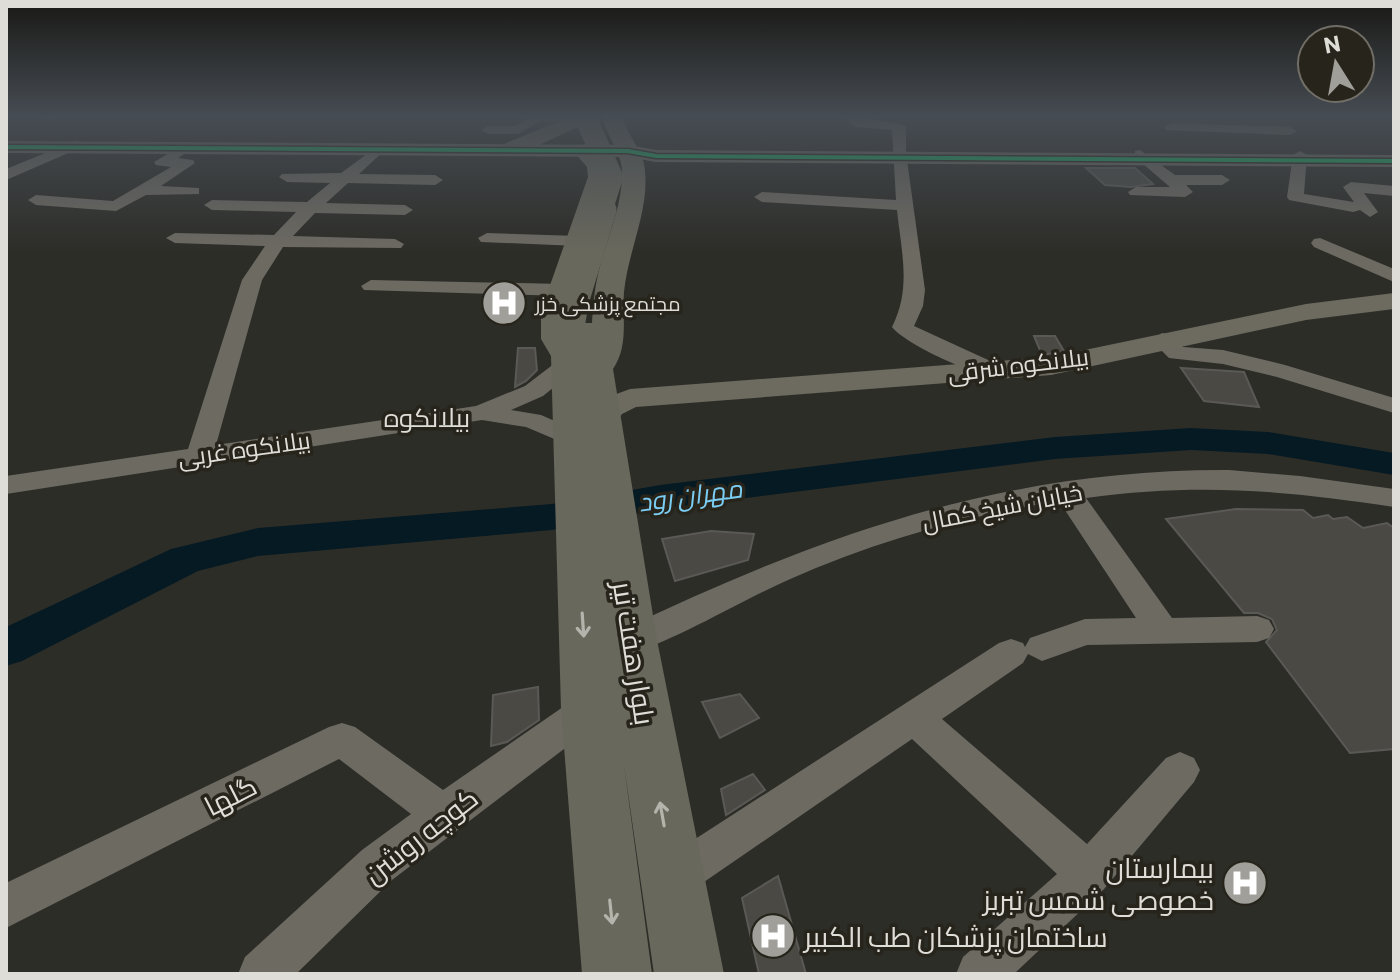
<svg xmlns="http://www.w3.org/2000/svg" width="1400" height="980" font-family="Commissioner,Cairo,sans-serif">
	<rect width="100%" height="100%" fill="#2d2d28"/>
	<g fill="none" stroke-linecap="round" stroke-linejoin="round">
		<path fill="#061a23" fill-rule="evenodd" d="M 1191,428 L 1268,432 L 1394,453 L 1394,475 L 1268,454 L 1191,450 L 1055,459 L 660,509 L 552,530 L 258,556 L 198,571 L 22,661 L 6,666 L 6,627 L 171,549 L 258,528 L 552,504 L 660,485 L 1055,437 Z"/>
	</g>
	<path fill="#4a4944" stroke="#5a5955" stroke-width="2" d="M 1086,168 L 1135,168 L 1153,184 L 1131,187 L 1105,185 Z
		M 1034,336 L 1055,336 L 1064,351 L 1042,355 Z
		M 518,348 L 535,348 L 537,370 L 526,381 L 515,387 Z
		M 1181,368 L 1244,372 L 1259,407 L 1204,401 Z
		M 1236,509 L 1303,510 L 1313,518 L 1328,515 L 1333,519 L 1347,517 L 1363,528 L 1387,523 L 1394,528 L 1394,749 L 1350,753 L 1266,642 L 1277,630 L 1272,619 L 1258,613 L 1244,613 L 1166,519 Z
		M 711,531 L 754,534 L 748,560 L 675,581 L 662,539 Z
		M 538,687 L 539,720 L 507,742 L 491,746 L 493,695 Z
		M 740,694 L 759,718 L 720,738 L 702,702 Z
		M 753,774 L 765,790 L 726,815 L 721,789 Z
		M 778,876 L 806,974 L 759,974 L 742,898 Z"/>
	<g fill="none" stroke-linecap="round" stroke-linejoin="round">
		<path fill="#6d6a62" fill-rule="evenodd" d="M 34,115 L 58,115 L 59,116 L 52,120 Z
			M 533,115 L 584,117 L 577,121 L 541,121 L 518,134 L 488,134 L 481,130 L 488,126 L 515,126 Z
			M 842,115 C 849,115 902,123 906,126 L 906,153 L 925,290 L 923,306 L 914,326 L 999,365 L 1003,370 L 999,375 C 980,380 904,343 892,327 C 912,288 901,251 897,210 L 762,202 L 754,197 L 762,192 L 896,200 L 892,130 L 855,127 Z
			M 1171,123 L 1290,127 L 1297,131 L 1290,135 L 1166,130 L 1164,127 Z
			M 75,141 L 80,142 L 80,148 L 6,180 L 6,169 Z
			M 188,142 L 195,146 L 178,158 L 193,160 L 195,163 L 161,186 L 199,188 L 199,194 L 146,195 L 116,211 L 36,205 L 28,200 L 36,195 L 113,201 L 171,167 L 156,165 L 154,162 Z
			M 378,146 L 385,150 L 359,174 L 435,175 L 443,180 L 435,185 L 348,183 L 326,203 L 405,205 L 413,210 L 405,215 L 315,213 L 293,236 L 395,239 L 404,244 L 401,248 L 283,247 L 262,280 L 216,445 L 476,406 L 525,386 L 559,360 L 575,360 L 579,365 L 575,370 L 543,396 L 511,410 L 541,415 L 580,432 L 584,438 L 580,444 L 571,446 L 526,427 L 482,420 L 6,494 L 6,476 L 188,449 L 242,280 L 265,246 L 175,243 L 166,238 L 175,233 L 274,235 L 296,212 L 212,210 L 204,205 L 212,200 L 307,202 L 330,183 L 287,182 L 279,177 L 282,174 L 341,173 Z
			M 1140,150 L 1175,175 L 1222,175 L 1230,180 L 1222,185 L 1186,185 L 1193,192 L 1185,197 L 1130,195 L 1128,192 L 1136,187 L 1170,187 L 1135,157 L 1135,151 Z
			M 1300,151 L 1307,155 L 1304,194 L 1354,202 L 1343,187 L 1351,182 L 1394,186 L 1394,196 L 1364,193 L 1378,212 L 1370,217 L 1360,210 L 1353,212 L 1289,200 L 1287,197 L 1293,155 Z
			M 487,233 L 578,236 L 587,241 L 578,246 L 481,242 L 478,238 Z
			M 1320,238 L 1394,269 L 1394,282 L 1314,247 L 1311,243 L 1314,239 Z
			M 371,280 L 562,284 L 572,290 L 562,296 L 364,290 L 361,286 Z
			M 1162,333 L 1170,335 L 1183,347 L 1223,350 L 1285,365 L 1394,398 L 1394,413 L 1277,377 L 1223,364 L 1169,358 L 1151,340 Z
			M 1229,470 L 1300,476 L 1394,489 L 1394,507 C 1283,490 1197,483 1086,498 L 1172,618 L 1257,616 L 1269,620 L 1274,629 L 1269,638 L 1257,642 L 1087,645 L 1042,661 L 1028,654 L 1023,663 L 942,719 L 1087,844 L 1166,758 L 1180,752 L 1194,758 L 1200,770 L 1194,782 L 1104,889 L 1014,974 L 956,974 L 963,957 L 1057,874 L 912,739 L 688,893 L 673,900 L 658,893 L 651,878 L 658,863 L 999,643 L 1011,639 L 1023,643 L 1025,647 L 1030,638 L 1085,619 L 1136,618 L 1059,501 C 965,516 875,541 788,580 C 738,602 682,637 632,653 L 620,649 L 615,640 L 620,631 C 820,535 1004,469 1229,470 Z
			M 589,694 L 602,698 L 607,709 L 602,720 L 392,880 L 296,974 L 238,974 L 245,957 L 362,850 L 411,814 L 339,759 L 6,928 L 6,883 L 329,727 L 342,723 L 355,727 L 443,790 L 576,698 Z"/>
		<path fill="#6d6b60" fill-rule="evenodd" d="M 6,141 L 628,145 L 656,150 L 1394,155 L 1394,167 L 656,162 L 628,157 L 6,153 Z
			M 1394,293 L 1394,309 L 1306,320 L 1051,375 L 636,407 L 622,414 L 614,425 L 603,428 L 592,425 L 587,418 L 600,400 L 630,389 L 1051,357 L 1306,304 Z"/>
		<path fill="#69685d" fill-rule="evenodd" d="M 575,115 L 582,117 L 585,121 L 582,125 L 522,153 L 506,153 L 503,148 L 506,143 Z
			M 602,115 L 622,115 C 626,135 644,150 645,171 C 649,212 628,251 624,292 C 622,319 629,345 613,369 L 657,640 L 724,974 L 654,974 L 624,765 L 652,974 L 582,974 L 561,709 L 551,356 L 541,339 L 541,311 L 588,177 L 587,167 L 573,151 L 584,144 C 600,148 609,162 612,177 L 573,311 L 573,323 L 592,323 C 593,303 595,285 600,266 C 608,236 622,206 622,174 C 623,152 605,136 602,115 Z"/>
		<path stroke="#69685d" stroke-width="22" d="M 588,115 L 587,121 L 612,177 L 601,212"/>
		<path stroke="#69685d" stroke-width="29" d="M 569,332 L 575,299 L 602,210"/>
		<g stroke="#27241b" stroke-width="7">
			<path id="bus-1" d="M 6,147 L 628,151 L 656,156 L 1394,161"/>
		</g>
		<use href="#bus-1" stroke="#13b361" stroke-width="4"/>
	</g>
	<defs><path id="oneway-shaft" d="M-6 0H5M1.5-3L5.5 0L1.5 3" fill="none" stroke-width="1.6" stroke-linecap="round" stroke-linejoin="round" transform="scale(2)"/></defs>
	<g stroke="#b5b4ac">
		<use href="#oneway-shaft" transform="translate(583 625) rotate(86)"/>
		<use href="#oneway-shaft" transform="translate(662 814) rotate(-100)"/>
		<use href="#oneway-shaft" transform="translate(611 912) rotate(84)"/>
	</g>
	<linearGradient id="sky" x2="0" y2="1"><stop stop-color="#191916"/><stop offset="0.46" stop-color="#464c53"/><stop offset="1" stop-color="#464c53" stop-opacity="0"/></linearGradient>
	<rect width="1400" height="252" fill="url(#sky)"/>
	<defs>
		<g id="hospital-disc" transform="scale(2.3)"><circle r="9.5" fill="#a09f9a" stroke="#27241b"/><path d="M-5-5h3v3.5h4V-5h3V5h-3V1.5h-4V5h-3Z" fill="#fff"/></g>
	</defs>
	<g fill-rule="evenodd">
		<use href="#hospital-disc" x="504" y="303"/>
		<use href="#hospital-disc" x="1245" y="883"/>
		<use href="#hospital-disc" x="773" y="936"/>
	</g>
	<g text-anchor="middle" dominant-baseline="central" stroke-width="7" stroke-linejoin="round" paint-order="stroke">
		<g font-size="20" fill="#deddd7" stroke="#27241b" text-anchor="start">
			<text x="535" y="303">مجتمع پزشکی خزر</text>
		</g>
		<g font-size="24" fill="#deddd7" stroke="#27241b">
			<text transform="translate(1018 364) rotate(-7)">بیلانکوه شرقی</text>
			<text transform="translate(244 448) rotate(-8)">بیلانکوه غربی</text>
			<text transform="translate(1002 506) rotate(-11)">خیابان شیخ کمال</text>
		</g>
		<g font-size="26" fill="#deddd7" stroke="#27241b">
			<text x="427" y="416">بیلانکوه</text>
		</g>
		<g font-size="26" font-style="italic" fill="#7bcdf3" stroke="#27241b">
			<text transform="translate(690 494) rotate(-8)">مهران رود</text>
		</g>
		<g font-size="28" fill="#deddd7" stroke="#27241b">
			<text transform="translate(635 653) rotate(81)">بلوار هفت تیر</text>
			<text transform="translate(230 795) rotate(-27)">گلها</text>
			<text transform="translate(420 835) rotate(-38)">کوچه روشن</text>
		</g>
		<g font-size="28" fill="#deddd7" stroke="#27241b" text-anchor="end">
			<text x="1214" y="867">بیمارستان<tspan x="1214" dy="32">خصوصی شمس تبریز</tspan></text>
			<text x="804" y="936" text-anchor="start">ساختمان پزشکان طب الکبیر</text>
		</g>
	</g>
	<rect width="1400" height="980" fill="none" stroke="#deddd7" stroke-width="16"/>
	<g transform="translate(1336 64) rotate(349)"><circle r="38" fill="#27241b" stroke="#706e66" stroke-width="2"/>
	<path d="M0-6L14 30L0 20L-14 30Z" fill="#a09f9a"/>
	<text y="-12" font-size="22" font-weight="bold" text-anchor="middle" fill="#deddd7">N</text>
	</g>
</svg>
